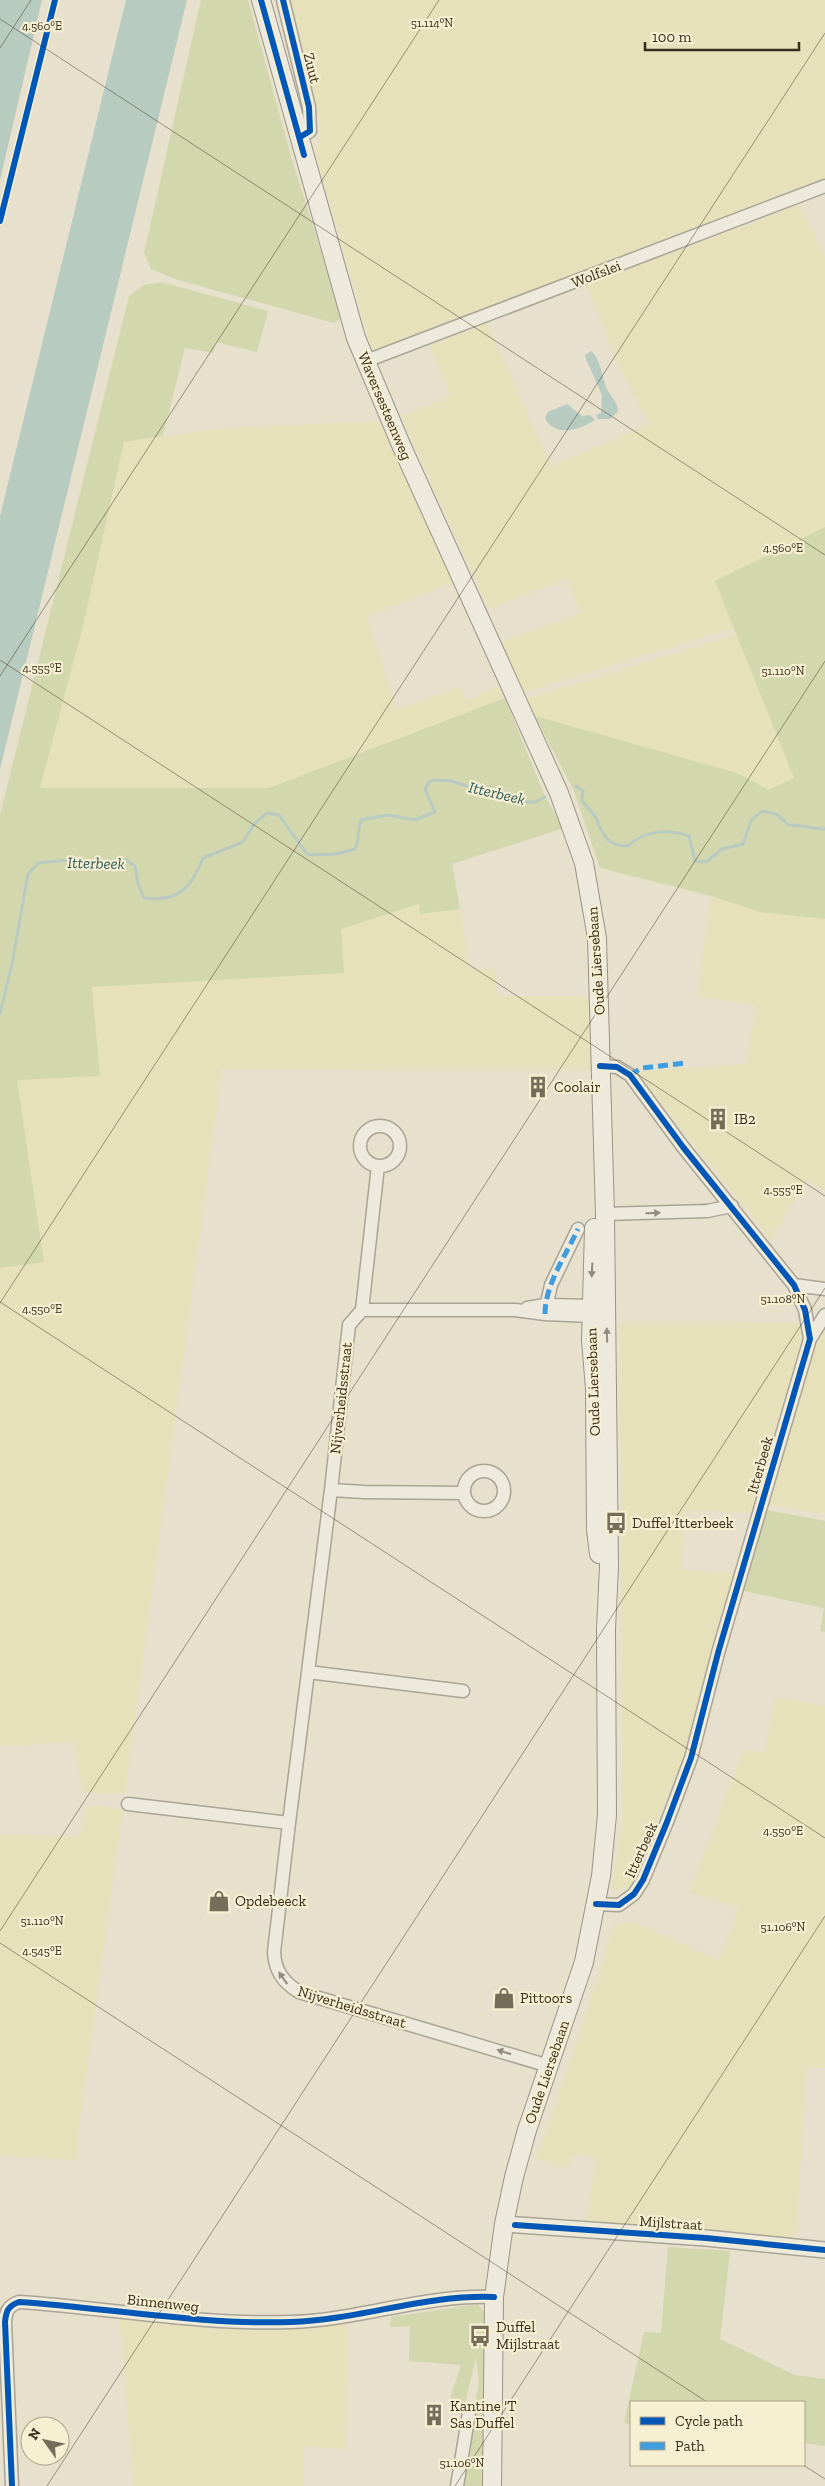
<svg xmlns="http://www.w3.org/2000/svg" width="825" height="2486" font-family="'Zilla Slab',serif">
	<rect width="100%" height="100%" fill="#e6e0cc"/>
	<path fill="#e6e1bb" d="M 290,0 L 825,0 L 825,179 L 373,354 L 315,151 L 321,138 L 319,119 Z
		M 800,205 L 825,255 L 825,527 L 715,581 L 734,628 L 522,693 L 501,642 L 581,613 L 567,579 L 489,609 L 401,416 L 451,396 L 430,346 L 487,323 L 551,466 L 650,424 L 616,361 L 587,285 Z
		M 379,421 L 454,582 L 367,617 L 397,709 L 459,687 L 467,700 L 498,687 L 505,698 L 269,788 L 40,788 L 83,626 L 124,442 L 223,428 Z
		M 736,634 L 794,778 L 769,790 L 737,773 L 535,716 L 526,699 Z
		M 711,896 L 760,912 L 825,919 L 825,1191 L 807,1180 L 771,1240 L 638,1074 L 645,1071 L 745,1064 L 757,1006 L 697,996 Z
		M 419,904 L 420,914 L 460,909 L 470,968 L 496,970 L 497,996 L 592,996 L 591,1070 L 222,1069 L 125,1794 L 83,1792 L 73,1741 L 0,1747 L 0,1268 L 44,1262 L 17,1080 L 91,987 L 343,973 L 341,929 Z
		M 620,1322 L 799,1323 L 803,1336 L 753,1513 L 686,1510 L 681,1570 L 734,1573 L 686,1750 L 635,1878 L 628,1887 L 618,1891 L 612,1888 L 623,1814 Z
		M 825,1328 L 825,1514 L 769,1505 L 814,1346 Z
		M 775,1697 L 825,1706 L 825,2068 L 807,2067 L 796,2236 L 791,2240 L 586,2223 L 596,2159 L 573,2153 L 569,2169 L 536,2159 L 580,2034 L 614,1925 L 634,1922 L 719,1960 L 739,1907 L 689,1893 L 744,1749 L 765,1753 Z
		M 87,1805 L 123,1809 L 78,2134 L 77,2160 L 0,2156 L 0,1835 L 80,1836 Z
		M 119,2316 L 254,2328 L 348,2322 L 346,2449 L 304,2447 L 304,2486 L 134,2486 Z"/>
	<path fill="#d3d7ad" d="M 201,0 L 248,0 L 292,160 L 342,318 L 334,323 L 175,279 L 151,269 L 144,253 Z
		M 161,282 L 268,311 L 257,352 L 216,342 L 213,353 L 185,348 L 163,436 L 124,442 L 83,626 L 40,788 L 269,788 L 505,698 L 545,797 L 564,828 L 452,864 L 460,909 L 420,914 L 419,904 L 341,929 L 344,973 L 92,987 L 100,1076 L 17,1080 L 44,1262 L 0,1268 L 0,815 L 129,296 L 144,285 Z
		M 825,527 L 825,919 L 760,912 L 711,896 L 600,868 L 574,791 L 535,716 L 737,773 L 769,790 L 794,778 L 715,581 Z
		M 767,1510 L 825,1521 L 825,1632 L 820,1631 L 824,1608 L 744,1591 Z
		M 668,2247 L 730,2251 L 720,2339 L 795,2375 L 825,2379 L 825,2446 L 804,2443 L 804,2402 L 631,2402 L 631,2424 L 624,2423 L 644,2332 L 661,2333 Z
		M 478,2304 L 487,2316 L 486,2486 L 461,2486 L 479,2381 L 476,2357 L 464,2407 L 449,2402 L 461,2365 L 409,2361 L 410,2326 L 390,2327 L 391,2317 Z"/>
	<path fill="#b8cbc1" d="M 0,0 L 42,0 L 0,180 Z
		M 126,0 L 187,0 L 0,769 L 0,516 Z
		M 591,351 C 601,359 602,378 607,389 C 611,397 617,401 618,411 L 610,419 L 598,419 L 596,415 L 601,413 L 602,395 L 586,359 L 585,355 Z
		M 567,404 L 582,416 L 590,415 L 595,420 C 579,430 555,438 545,418 L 548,412 Z"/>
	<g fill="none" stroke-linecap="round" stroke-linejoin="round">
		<path stroke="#b8cbc1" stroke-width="3" d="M 576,786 L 583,791 L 582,801 C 587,807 594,813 597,820 C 603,836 608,846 628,846 C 644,830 668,829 689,836 L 695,861 L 706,862 L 722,849 L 743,844 L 751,821 L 762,811 L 776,814 L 789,825 C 802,824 812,829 825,829
			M 0,1014 L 12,964 L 28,874 L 38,863 L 67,860 L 100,862 L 126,860 L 135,866 L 138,884 L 144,898 C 178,903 192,887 203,858 L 243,842 L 254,824 L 267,813 L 279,815 L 307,854 C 324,856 339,855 355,849 C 360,839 357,830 361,820 L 388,815 L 415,820 L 435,812 L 425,789 L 429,782 L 435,780 L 451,781 L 473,788 L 502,791 L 515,800 L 526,802 L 535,802 L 545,797"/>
		<g stroke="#aaa495" stroke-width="15">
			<path id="minor" d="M 283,0 L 309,107 L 310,131 L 300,137
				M 366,361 L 825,186
				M360 1146a20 20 0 1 1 40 0a20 20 0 1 1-40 0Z
				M 378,1166 L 362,1310 L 515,1310 L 545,1314 L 591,1316 L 598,1312
				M 605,1214 L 707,1211 L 732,1206
				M 794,1285 L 825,1289
				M 527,1308 L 545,1305 L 599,1306
				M 362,1310 L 349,1325 L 331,1490 L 364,1492 L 463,1493
				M 545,1312 L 551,1285 L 578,1229
				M 810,1339 L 825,1315
				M464 1491a20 20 0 1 1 40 0a20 20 0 1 1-40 0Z
				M 308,1672 L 331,1490
				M 128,1804 L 289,1823 L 308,1672 L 463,1691
				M 289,1823 L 274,1952 C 275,1971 283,1982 299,1992 L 549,2066
				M 596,1904 L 619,1905 L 634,1894 L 643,1880 L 667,1822 L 691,1758 L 718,1653 L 810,1339 L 805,1310 L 794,1285 L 683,1147 L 630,1075 L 617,1067 L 600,1066
				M 12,2486 L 5,2322 C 6,2311 8,2306 19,2302 C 109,2308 200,2325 291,2322 C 359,2320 426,2294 494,2297
				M 457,2486 L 469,2413"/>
		</g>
		<g stroke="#aaa495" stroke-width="18">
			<path id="tertiary" d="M 504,2224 L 706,2238 L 825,2250"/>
		</g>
		<g stroke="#9a9485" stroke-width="20">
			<path id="secondary" d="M 261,0 L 356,338 L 402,447 L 559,793 L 584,863 L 597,938 L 605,1214 L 609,1567 L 606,1629 L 607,1815 L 601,1876 L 584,1962 L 527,2130 L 514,2177 L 504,2224 L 494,2297 L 492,2486
				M 594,1228 L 591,1340 L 595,1389 L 596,1530 L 599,1554"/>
		</g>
		<use href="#minor" stroke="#ede9dd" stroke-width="12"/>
		<use href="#tertiary" stroke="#ede9dd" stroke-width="15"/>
		<use href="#secondary" stroke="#ede9dd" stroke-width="18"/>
		<path stroke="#3e9ddf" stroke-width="5" stroke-dasharray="10 5" stroke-linecap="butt" d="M 630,1075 L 642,1068 L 686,1063
			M 545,1314 C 545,1285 566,1255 578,1229"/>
		<g stroke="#f7efd1" stroke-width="9">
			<path id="cycleway" d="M 261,0 L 304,155
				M 283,0 L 309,107 L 310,131 L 300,137
				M 0,221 L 55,0
				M 596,1904 L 619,1905 L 634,1894 L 643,1880 L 667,1822 L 691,1758 L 718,1653 L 810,1339 L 805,1310 L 794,1285 L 683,1147 L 630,1075 L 617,1067 L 600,1066
				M 515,2225 L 706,2238 L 825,2250
				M 12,2486 L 5,2322 C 6,2311 8,2306 19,2302 C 109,2308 200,2325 291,2322 C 359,2320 426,2294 494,2297"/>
		</g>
		<use href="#cycleway" stroke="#0057b8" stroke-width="6"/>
	</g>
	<defs><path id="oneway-solid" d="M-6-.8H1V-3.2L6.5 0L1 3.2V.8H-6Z" transform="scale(1.25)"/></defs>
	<g fill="#938b7c">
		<use href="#oneway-solid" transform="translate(653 1213) rotate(-1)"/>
		<use href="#oneway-solid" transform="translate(592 1270) rotate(93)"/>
		<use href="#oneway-solid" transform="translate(607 1335) rotate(-91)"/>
		<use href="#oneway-solid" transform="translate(283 1978) rotate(-125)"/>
		<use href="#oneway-solid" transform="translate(504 2052) rotate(-163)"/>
	</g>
	<path fill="none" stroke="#392d1c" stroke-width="1" stroke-opacity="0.45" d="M 0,19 L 825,555M 0,48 L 31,0M 0,660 L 825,1196M 0,676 L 439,0M 0,1302 L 825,1838M 0,1303 L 825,33M 0,1931 L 825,661M 0,1943 L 707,2402M 803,2465 L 825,2479M 47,2486 L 825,1288M 455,2486 L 825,1916"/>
	<defs>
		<g id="building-bare" transform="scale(1.725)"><path d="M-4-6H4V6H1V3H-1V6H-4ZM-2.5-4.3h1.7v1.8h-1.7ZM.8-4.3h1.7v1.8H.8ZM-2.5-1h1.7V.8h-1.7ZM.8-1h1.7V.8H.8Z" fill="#766c5a" stroke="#f7efd1" stroke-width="2.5" paint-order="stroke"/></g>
		<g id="bus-bare" transform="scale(1.725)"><path d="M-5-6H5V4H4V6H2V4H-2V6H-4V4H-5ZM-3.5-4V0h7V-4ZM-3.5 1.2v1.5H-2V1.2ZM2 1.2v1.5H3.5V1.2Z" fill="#766c5a" stroke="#f7efd1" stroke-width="2.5" paint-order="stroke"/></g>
		<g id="shop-bare" transform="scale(1.725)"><path d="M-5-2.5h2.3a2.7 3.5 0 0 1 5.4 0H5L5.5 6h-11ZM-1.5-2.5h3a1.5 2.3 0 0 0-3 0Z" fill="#766c5a" stroke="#f7efd1" stroke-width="2.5" paint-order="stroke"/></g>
	</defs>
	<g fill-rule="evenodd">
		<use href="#building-bare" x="538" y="1087"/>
		<use href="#building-bare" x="718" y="1119"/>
		<use href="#bus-bare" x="616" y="1523"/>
		<use href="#shop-bare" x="219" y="1901"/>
		<use href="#shop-bare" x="504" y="1998"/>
		<use href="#bus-bare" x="480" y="2336"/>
		<use href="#building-bare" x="434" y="2415"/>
	</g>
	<g text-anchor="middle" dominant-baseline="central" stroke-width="4.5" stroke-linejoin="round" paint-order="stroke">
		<g font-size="15" fill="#392d1c" stroke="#f7efd1">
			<text transform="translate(312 68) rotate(76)">Zuut</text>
			<text transform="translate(596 274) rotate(-21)">Wolfslei</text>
			<text transform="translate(385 406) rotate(67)">Waversesteenweg</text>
			<text transform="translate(596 961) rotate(-94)">Oude Liersebaan</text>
			<text transform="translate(593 1382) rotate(-92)">Oude Liersebaan</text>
			<text transform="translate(341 1398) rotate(-84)">Nijverheidsstraat</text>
			<text transform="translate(760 1465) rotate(-74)">Itterbeek</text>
			<text transform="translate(641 1850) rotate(-66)">Itterbeek</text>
			<text transform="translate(352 2007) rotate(17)">Nijverheidsstraat</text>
			<text transform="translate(547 2072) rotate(-71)">Oude Liersebaan</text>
			<text transform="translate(671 2223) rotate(4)">Mijlstraat</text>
			<text transform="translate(163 2303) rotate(6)">Binnenweg</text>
		</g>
		<g font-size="15" fill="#392d1c" stroke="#f7efd1" text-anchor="start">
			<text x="554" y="1087">Coolair</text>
			<text x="734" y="1119">IB2</text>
			<text x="632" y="1523">Duffel Itterbeek</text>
			<text x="235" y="1901">Opdebeeck</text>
			<text x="520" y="1998">Pittoors</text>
			<text x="496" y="2327">Duffel<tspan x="496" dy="17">Mijlstraat</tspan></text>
			<text x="450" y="2406">Kantine 'T<tspan x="450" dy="17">Sas Duffel</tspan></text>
		</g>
		<g font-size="16" font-style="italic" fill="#2b595a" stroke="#f7efd1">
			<text transform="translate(497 793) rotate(13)">Itterbeek</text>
			<text transform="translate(96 863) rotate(1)">Itterbeek</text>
		</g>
	</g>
	<g font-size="12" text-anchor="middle" fill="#392d1c" stroke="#f7efd1" stroke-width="4.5" stroke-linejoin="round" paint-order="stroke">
		<text x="432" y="27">51.114°N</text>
		<text x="42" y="30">4.560°E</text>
		<text x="783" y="552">4.560°E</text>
		<text x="42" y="672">4.555°E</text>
		<text x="783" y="675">51.110°N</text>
		<text x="783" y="1194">4.555°E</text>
		<text x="783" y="1303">51.108°N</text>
		<text x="42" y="1313">4.550°E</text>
		<text x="783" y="1835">4.550°E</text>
		<text x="42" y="1925">51.110°N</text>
		<text x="783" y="1931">51.106°N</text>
		<text x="42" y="1955">4.545°E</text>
		<text x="462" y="2467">51.106°N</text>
	</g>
	<rect x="630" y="2401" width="175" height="65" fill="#f7efd1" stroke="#aba189"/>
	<rect x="640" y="2417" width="25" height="8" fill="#0057b8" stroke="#aba189"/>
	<text x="675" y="2426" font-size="15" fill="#392d1c">Cycle path</text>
	<rect x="640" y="2442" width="25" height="8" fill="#3e9ddf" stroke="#aba189"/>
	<text x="675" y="2451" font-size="15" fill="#392d1c">Path</text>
	<g transform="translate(45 2441) rotate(303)"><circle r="24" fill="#f7efd1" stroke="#aba189"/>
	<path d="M0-4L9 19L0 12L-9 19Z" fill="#766c5a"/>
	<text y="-8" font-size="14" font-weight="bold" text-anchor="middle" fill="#392d1c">N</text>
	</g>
	<path d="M645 42v8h154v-8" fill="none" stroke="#392d1c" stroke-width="2.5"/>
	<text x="652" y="42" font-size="15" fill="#392d1c" stroke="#f7efd1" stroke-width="4" paint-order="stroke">100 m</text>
</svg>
